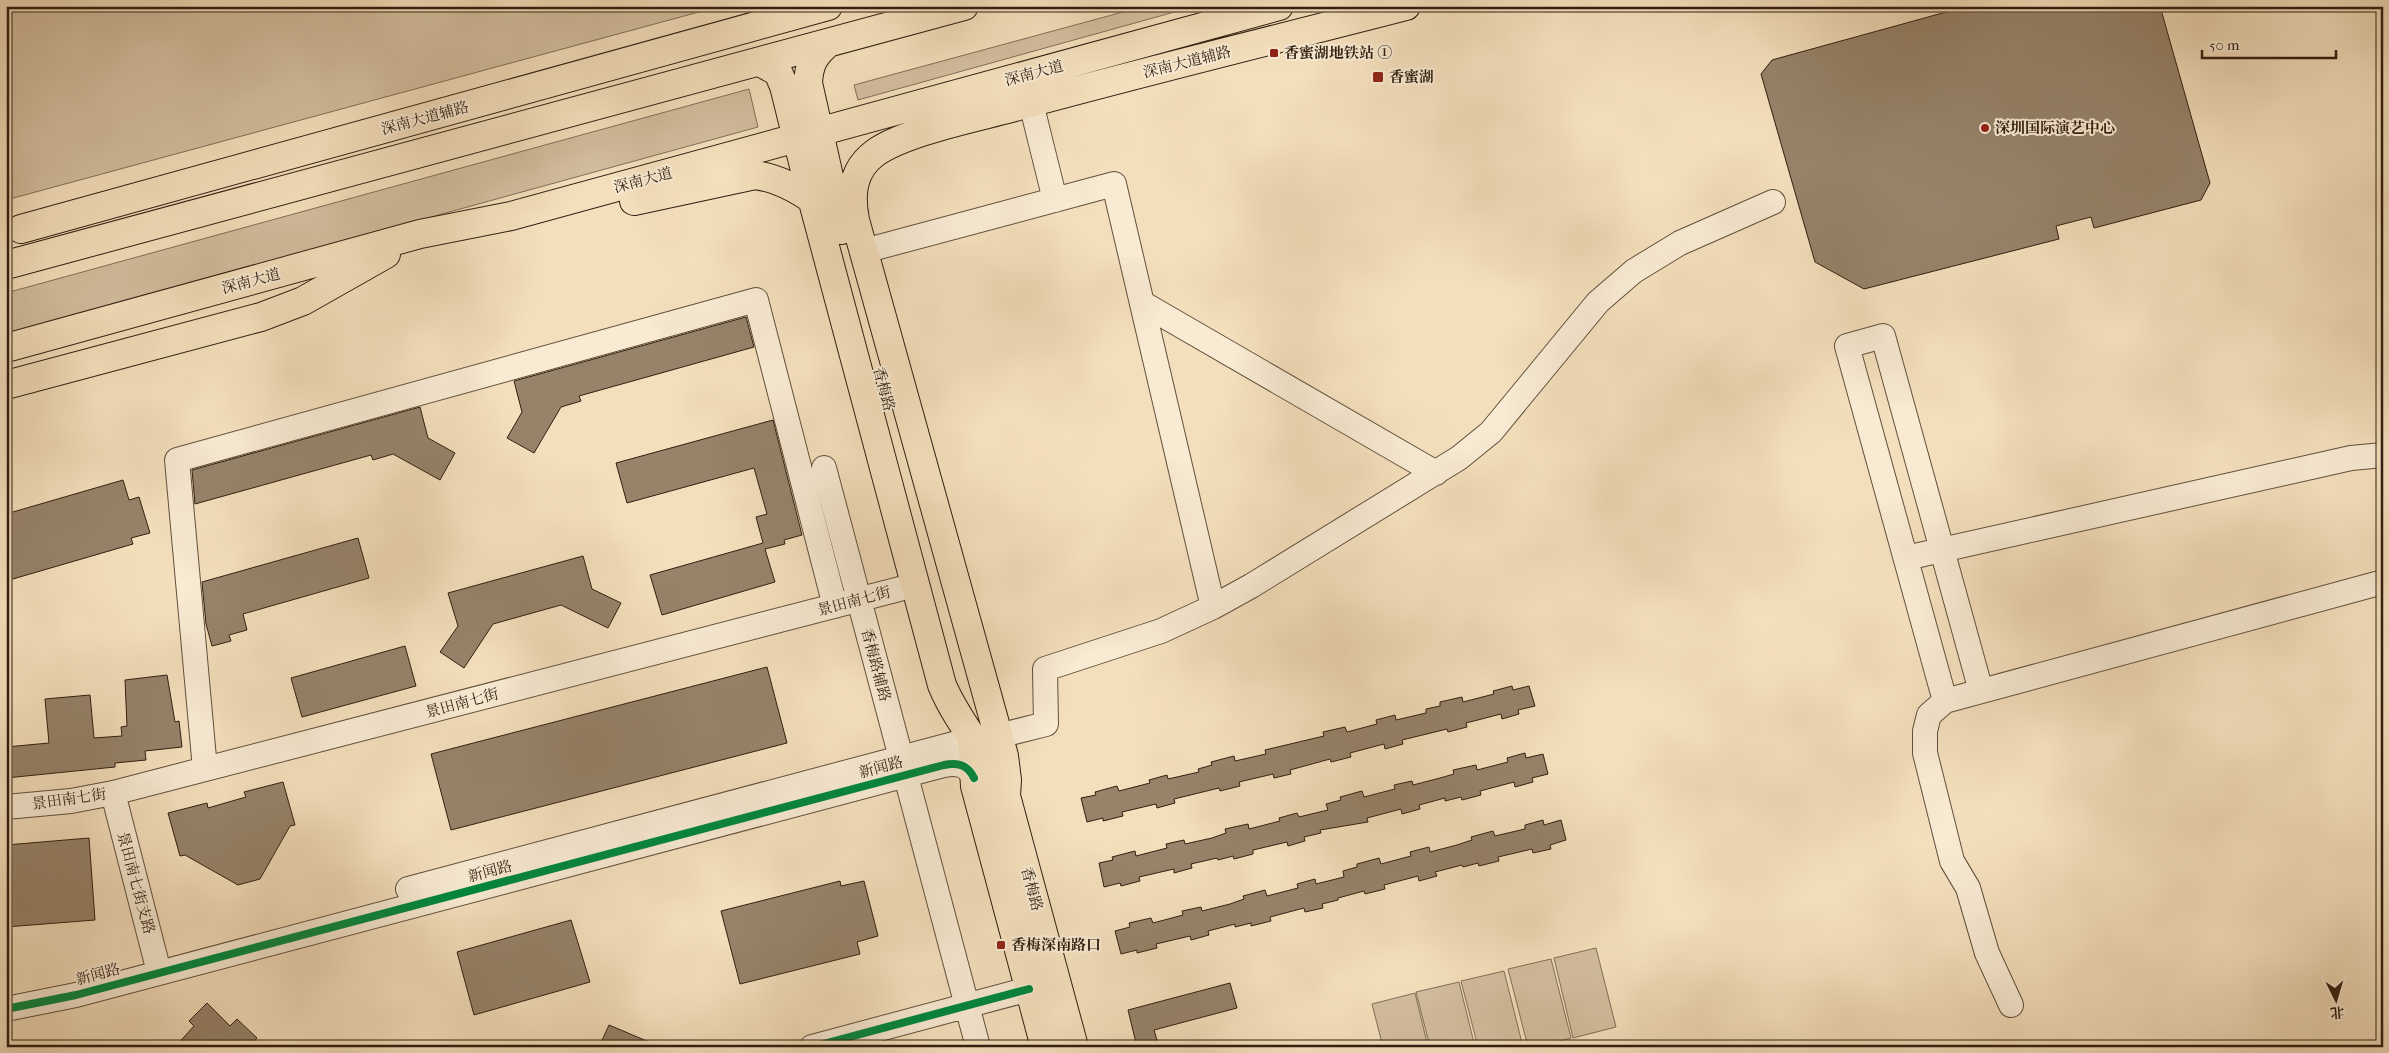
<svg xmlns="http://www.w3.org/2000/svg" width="2389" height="1053" font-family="'IM FELL French Canon','Noto Serif SC',serif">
	<rect width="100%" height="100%" fill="#f4dfbc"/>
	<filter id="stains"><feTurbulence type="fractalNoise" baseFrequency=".004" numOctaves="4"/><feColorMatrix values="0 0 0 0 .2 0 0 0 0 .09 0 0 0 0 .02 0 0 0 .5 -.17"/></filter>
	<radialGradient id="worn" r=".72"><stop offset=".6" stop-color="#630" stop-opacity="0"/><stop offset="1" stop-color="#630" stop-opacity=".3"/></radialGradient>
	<path fill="#d3be9f" stroke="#826e58" d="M 6,6 L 721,6 L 6,200 Z
		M 1145,6 L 1196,6 L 858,100 L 854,85 Z
		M 749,89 L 758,127 L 6,334 L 6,293 Z
		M 1596,948 L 1616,1027 L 1573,1038 L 1554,958 Z
		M 1551,959 L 1571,1038 L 1537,1047 L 1528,1047 L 1508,969 Z
		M 1504,971 L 1523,1047 L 1478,1047 L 1461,981 Z
		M 1459,982 L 1475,1047 L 1430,1047 L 1416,992 Z
		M 1415,993 L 1428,1047 L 1383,1047 L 1372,1004 Z"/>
	<path fill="#96836a" stroke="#301f11" d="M 1968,6 L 2160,6 L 2210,183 L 2201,200 L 2094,228 L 2091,217 L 2056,226 L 2059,239 L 1864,289 L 1815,262 L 1761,74 L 1772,60 Z
		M 746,317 L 754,347 L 579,396 L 581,401 L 561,407 L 534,453 L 507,438 L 522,412 L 514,381 Z
		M 420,407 L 428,438 L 455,453 L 440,480 L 393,454 L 373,460 L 371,455 L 195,504 L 192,470 Z
		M 773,420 L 802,535 L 784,540 L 785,544 L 765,549 L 775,582 L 662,615 L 650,575 L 763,543 L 756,517 L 767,514 L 754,468 L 627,503 L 616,463 Z
		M 123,480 L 129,500 L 139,497 L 150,533 L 131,538 L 133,544 L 6,581 L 6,514 Z
		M 358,538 L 369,578 L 243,614 L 247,630 L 229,635 L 231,641 L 212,646 L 206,624 L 202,582 Z
		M 583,556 L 592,589 L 621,603 L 608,628 L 561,605 L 493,624 L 464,668 L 440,652 L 458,626 L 448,593 Z
		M 405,646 L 416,686 L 302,717 L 291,678 Z
		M 767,667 L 787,743 L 451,830 L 431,754 Z
		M 167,675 L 175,722 L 179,721 L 182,747 L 145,751 L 146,760 L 115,763 L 115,767 L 6,778 L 6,747 L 49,743 L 45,699 L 90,695 L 94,738 L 122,736 L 121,727 L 127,726 L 125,680 Z
		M 1512,686 L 1513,690 L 1529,686 L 1535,706 L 1518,710 L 1519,714 L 1502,719 L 1501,714 L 1466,723 L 1467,727 L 1448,732 L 1447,729 L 1402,740 L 1403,744 L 1385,749 L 1384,744 L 1350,753 L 1351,757 L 1331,762 L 1330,759 L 1290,770 L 1291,774 L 1274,778 L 1273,774 L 1239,782 L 1240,786 L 1220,791 L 1219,788 L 1174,799 L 1175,803 L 1157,808 L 1156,804 L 1122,812 L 1123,816 L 1103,821 L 1103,818 L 1087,822 L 1081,798 L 1096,795 L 1095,792 L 1117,786 L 1119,791 L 1150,783 L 1149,780 L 1167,775 L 1168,779 L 1199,772 L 1198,769 L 1212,765 L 1211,762 L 1234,756 L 1235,761 L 1266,754 L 1265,750 L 1324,736 L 1323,732 L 1345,727 L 1347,732 L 1377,724 L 1376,720 L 1395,715 L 1396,720 L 1426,713 L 1426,709 L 1440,706 L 1440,702 L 1462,697 L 1463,702 L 1494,694 L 1493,691 Z
		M 1525,753 L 1526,758 L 1543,754 L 1548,774 L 1532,778 L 1533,782 L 1515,787 L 1514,782 L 1480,791 L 1481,795 L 1462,800 L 1461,797 L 1445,801 L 1445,798 L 1419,805 L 1420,809 L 1402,814 L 1401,809 L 1367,818 L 1368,822 L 1320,830 L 1321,833 L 1304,837 L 1305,841 L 1288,846 L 1287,842 L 1253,850 L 1253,854 L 1234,859 L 1233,856 L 1218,860 L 1217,858 L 1191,864 L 1192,868 L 1174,873 L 1174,869 L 1139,877 L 1140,881 L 1121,886 L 1120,883 L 1104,887 L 1099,863 L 1113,860 L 1112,857 L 1135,851 L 1136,856 L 1167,848 L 1166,844 L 1184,840 L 1185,844 L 1212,838 L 1226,833 L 1225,829 L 1248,824 L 1249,829 L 1280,821 L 1279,818 L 1297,813 L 1299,817 L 1328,810 L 1326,804 L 1341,800 L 1340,797 L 1362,791 L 1364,797 L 1395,789 L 1394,785 L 1412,781 L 1413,785 L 1440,778 L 1454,774 L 1453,770 L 1476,765 L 1477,770 L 1508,762 L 1507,758 Z
		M 283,782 L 295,825 L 290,826 L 260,879 L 238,885 L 185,855 L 180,856 L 168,813 L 207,803 L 208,808 L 246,797 L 244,792 Z
		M 1543,820 L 1544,825 L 1561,820 L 1566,840 L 1550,845 L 1551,849 L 1533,853 L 1532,849 L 1498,857 L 1499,861 L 1479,866 L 1478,863 L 1463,867 L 1462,865 L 1435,872 L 1437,876 L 1419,881 L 1418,876 L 1384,885 L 1385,889 L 1365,894 L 1364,891 L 1338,898 L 1338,900 L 1322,904 L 1323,908 L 1305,912 L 1304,908 L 1270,917 L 1271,921 L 1251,926 L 1251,923 L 1235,927 L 1235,924 L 1208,931 L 1209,935 L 1191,940 L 1190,936 L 1156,944 L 1157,948 L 1137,953 L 1137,950 L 1121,954 L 1115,931 L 1130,927 L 1129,923 L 1151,918 L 1153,923 L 1183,915 L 1182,911 L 1201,907 L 1202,911 L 1230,904 L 1244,899 L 1243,896 L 1265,890 L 1267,896 L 1298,888 L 1297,884 L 1315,879 L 1316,884 L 1344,877 L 1343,871 L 1357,867 L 1357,864 L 1379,858 L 1381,864 L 1411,856 L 1410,852 L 1429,847 L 1430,852 L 1457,845 L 1472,840 L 1471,837 L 1493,831 L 1495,836 L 1525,829 L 1525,825 Z
		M 89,838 L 95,920 L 6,927 L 6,845 Z
		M 840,881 L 841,886 L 864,881 L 878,936 L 857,942 L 860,954 L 740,984 L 721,911 Z
		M 571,920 L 590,982 L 474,1015 L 457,952 Z
		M 1230,983 L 1237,1008 L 1154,1030 L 1159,1047 L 1137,1047 L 1128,1010 Z
		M 207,1003 L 230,1026 L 237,1019 L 257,1038 L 249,1047 L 175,1047 L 194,1026 L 189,1021 Z
		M 609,1025 L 661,1047 L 599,1047 Z"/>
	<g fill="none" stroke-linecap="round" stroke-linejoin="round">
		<g stroke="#614f3c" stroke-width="26">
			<path id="minor" d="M 1031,103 L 1055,200
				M 864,251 L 1114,184 L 1213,607
				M 1142,303 L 1436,473
				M 824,468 L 978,1047
				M 1906,558 L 2351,458 L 2383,455
				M 1945,701 L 1847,346 L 1883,336 L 1981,691
				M 998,736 L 1046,724 L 1045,669 L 1161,631 L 1213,607 L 1251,586 L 1459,458 L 1491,432 L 1598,302 L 1634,271 L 1680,243 L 1773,202
				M 205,769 L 177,460 L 756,300 L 835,606
				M 113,793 L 159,972
				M 6,807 L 71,801 L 113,793 L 915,585
				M 408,889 L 972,739
				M 2011,1005 L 1987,953 L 1968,888 L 1952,861 L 1925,753 L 1925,731 L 1929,715 L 1945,701 L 2383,582
				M 6,1009 L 76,995 L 944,765 C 958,762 968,765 974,778
				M 812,1047 L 1029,989"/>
		</g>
		<g stroke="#301f11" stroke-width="30">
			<path id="major" d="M 828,43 C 814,55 809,64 808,83 L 841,230
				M 760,62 L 778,72 L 784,86 L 812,198 L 942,685 C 959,726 990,756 1006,796 L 1074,1047
				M 634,201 L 755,175 C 779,178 800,190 820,205
				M 21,229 L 828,6
				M 6,265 L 964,6
				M 6,348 L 420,234 L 511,216 L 1279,6
				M 6,385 L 261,317 L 303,301 L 386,254
				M 972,739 L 975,786 L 1045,1047
				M 1006,796 L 1007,780 L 1004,756 L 855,220 C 850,194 852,170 875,153 C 904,132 974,118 1011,108 C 1142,72 1274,40 1406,6"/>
		</g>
		<use href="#minor" stroke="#f8ead3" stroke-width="24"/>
		<use href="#major" stroke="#f4dfbc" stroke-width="28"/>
		<g stroke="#f8ead3" stroke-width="11">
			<path id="cycleway" d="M 6,1009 L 76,995 L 944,765 C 958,762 968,765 974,778
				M 812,1047 L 1029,989"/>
		</g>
		<use href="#cycleway" stroke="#00873e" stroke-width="8"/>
	</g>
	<g fill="#8f2418" stroke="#f8ead3" stroke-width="2">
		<rect x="1269" y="48" width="10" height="10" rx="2.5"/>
		<rect x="1372" y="71" width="12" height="12" rx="2.5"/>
		<circle cx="1985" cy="128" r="5"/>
		<rect x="996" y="940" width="10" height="10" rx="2.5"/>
	</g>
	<g text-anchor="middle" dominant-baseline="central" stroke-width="4" stroke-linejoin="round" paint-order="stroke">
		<g font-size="15" font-weight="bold" fill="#301f11" stroke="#f8ead3" text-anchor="start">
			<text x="1284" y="53">香蜜湖地铁站 ①</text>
			<text x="1389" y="77">香蜜湖</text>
			<text x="1995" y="128">深圳国际演艺中心</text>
			<text x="1011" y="945">香梅深南路口</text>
		</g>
		<g font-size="15" fill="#301f11" stroke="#f8ead3">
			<text transform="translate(1187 62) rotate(-14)">深南大道辅路</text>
			<text transform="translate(1034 73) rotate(-15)">深南大道</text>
			<text transform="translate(425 118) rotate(-15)">深南大道辅路</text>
			<text transform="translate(643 180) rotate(-15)">深南大道</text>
			<text transform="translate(251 281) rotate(-15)">深南大道</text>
			<text transform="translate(884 389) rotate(75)">香梅路</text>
			<text transform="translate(854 601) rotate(-15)">景田南七街</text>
			<text transform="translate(876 665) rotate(75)">香梅路辅路</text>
			<text transform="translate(462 703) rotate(-15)">景田南七街</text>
			<text transform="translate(881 767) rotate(-15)">新闻路</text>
			<text transform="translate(69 799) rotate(-8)">景田南七街</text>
			<text transform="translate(490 871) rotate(-15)">新闻路</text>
			<text transform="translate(136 883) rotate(75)">景田南七街支路</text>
			<text transform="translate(1032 889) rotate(75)">香梅路</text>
			<text transform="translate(98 974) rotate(-15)">新闻路</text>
		</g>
	</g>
	<rect width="2389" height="1053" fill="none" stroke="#f4dfbc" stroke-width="25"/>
	<rect x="8" y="8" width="2374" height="1038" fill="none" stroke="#301f11" stroke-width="2.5"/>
	<rect x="12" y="12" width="2364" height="1028" fill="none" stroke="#301f11"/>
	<g transform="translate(2336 1000) rotate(175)" stroke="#f8ead3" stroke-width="4" paint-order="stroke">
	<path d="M0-4L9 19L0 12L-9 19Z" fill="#301f11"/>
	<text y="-8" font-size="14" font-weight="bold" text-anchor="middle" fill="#301f11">北</text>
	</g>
	<path d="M2202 50v8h134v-8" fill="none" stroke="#301f11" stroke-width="2.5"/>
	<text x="2209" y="50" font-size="15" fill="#301f11" stroke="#f8ead3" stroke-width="4" paint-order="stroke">50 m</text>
	<rect width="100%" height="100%" filter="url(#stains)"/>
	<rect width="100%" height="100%" fill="url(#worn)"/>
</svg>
